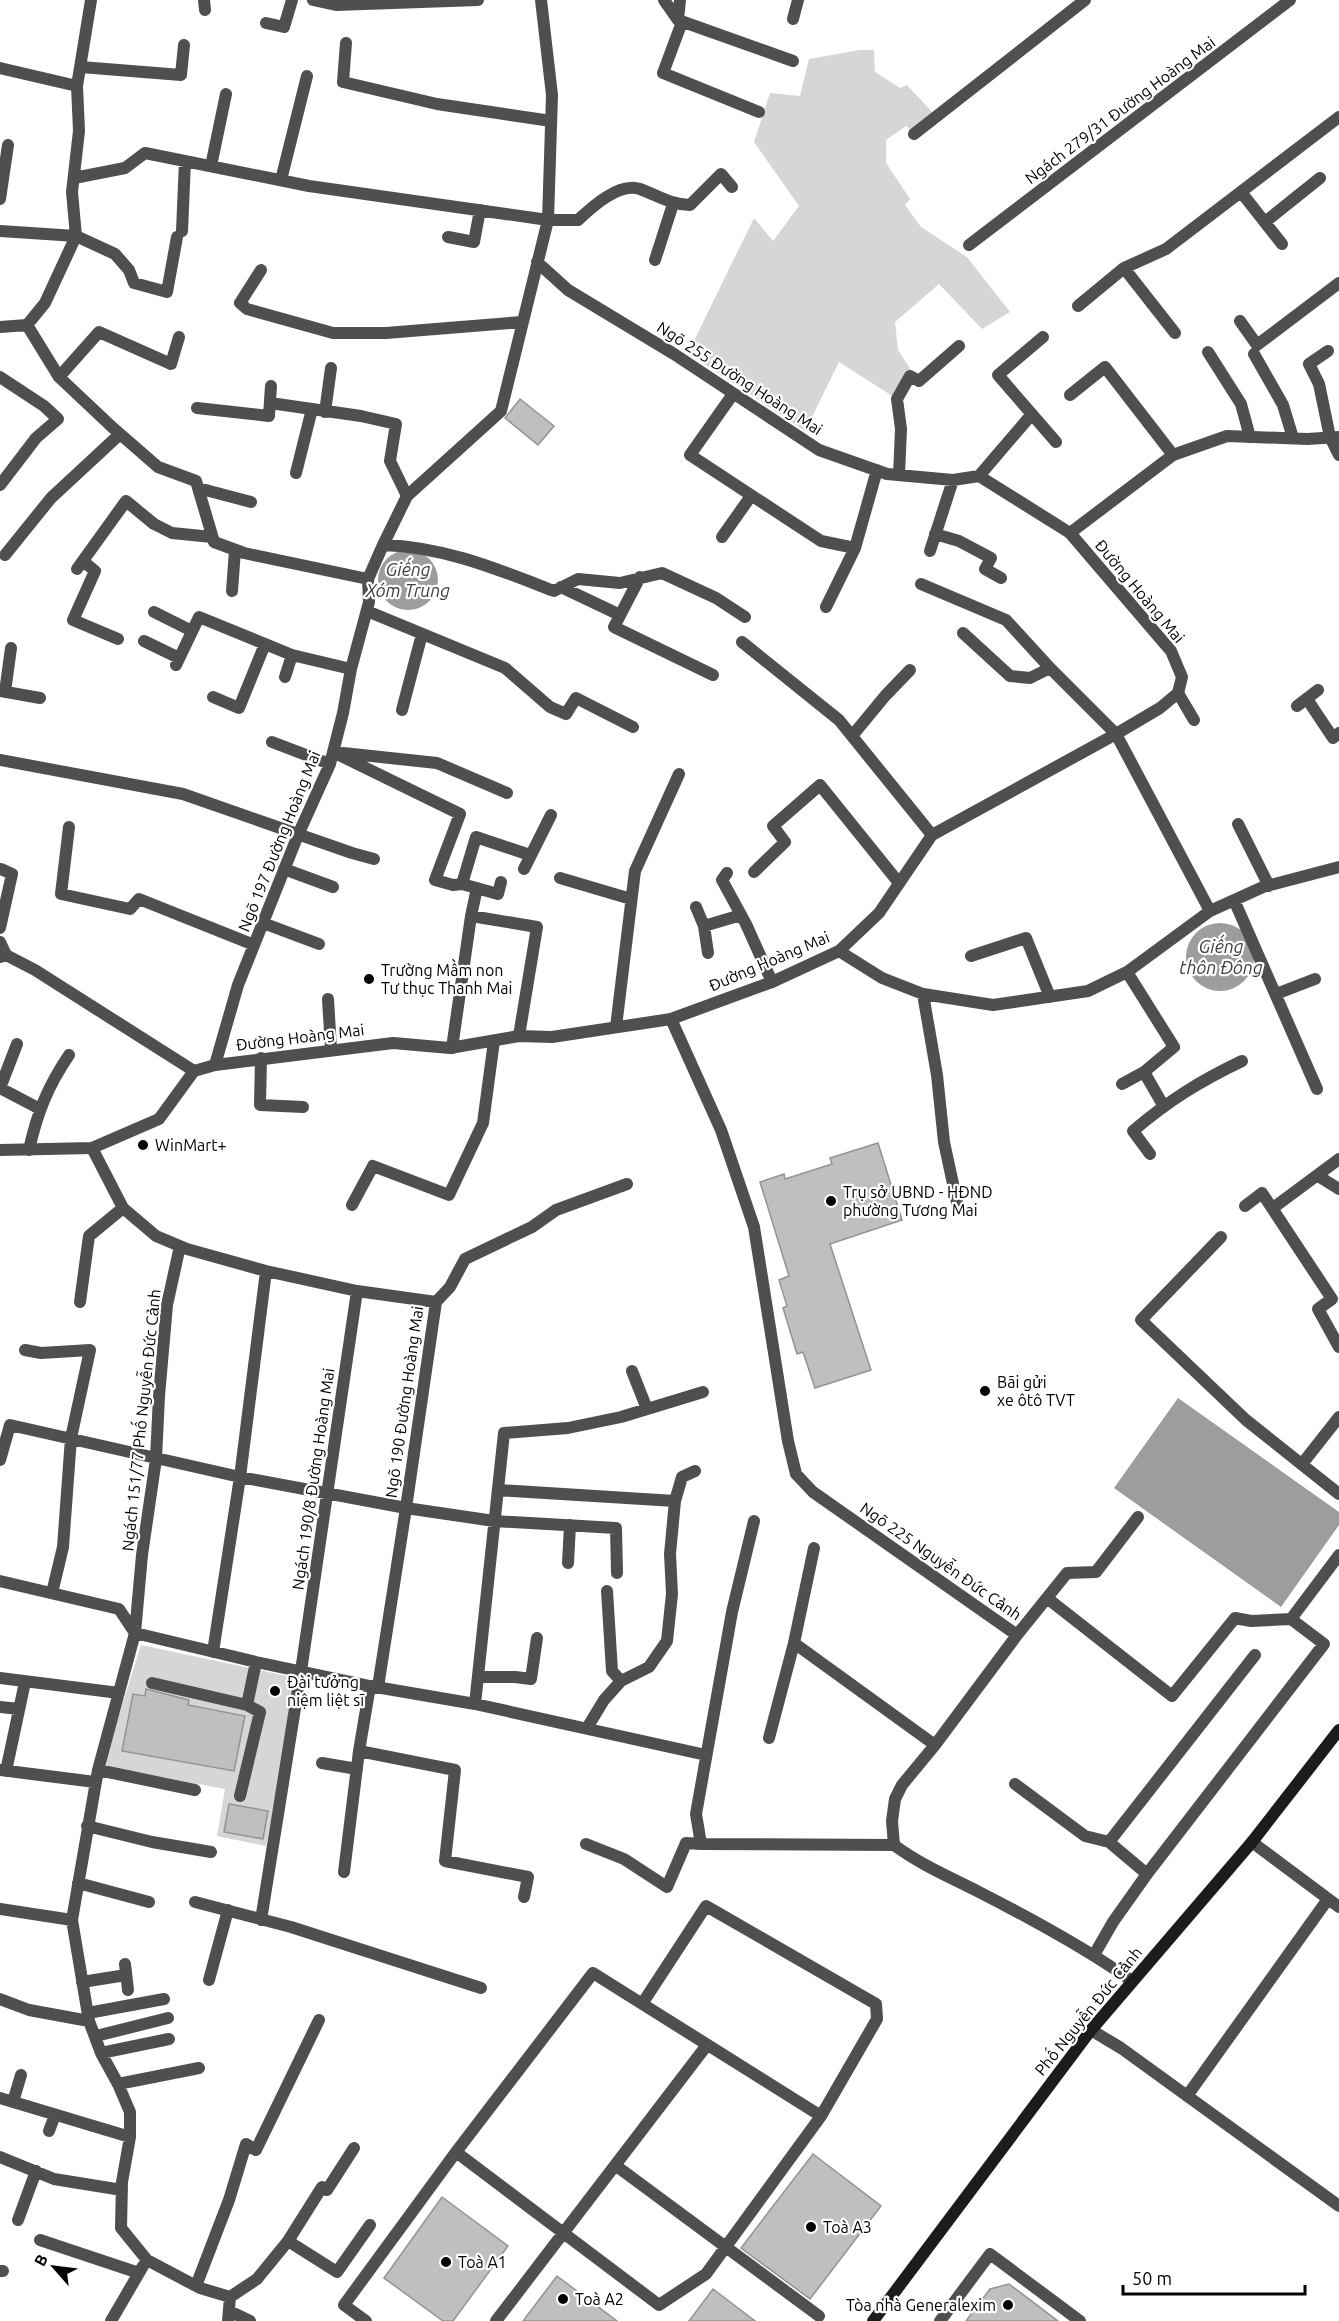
<svg xmlns="http://www.w3.org/2000/svg" width="1339" height="2321" font-family="Ubuntu,sans-serif">
	<rect width="100%" height="100%" fill="#fff"/>
	<path fill="#d6d6d6" d="M 860,50 L 874,50 L 875,72 L 900,88 L 907,85 L 935,115 L 913,132 L 906,126 L 886,140 L 886,163 L 910,199 L 905,205 L 921,227 L 967,257 L 1010,312 L 982,329 L 939,284 L 895,322 L 898,350 L 913,373 L 894,397 L 839,362 L 805,431 L 688,353 L 754,218 L 773,241 L 799,206 L 754,142 L 770,93 L 800,96 L 809,59 Z
		M 141,1645 L 297,1678 L 266,1846 L 217,1836 L 225,1789 L 103,1766 Z"/>
	<path fill="#9d9d9d" d="M378 580a30 30 0 1 1 60 0a30 30 0 1 1-60 0Z
		M1186 957a34 34 0 1 1 68 0a34 34 0 1 1-68 0Z
		M 1178,1398 L 1339,1512 L 1339,1525 L 1281,1607 L 1114,1488 Z"/>
	<path fill="#bfbfbf" stroke="#939393" stroke-width="1.5" d="M 520,399 L 554,426 L 538,445 L 505,418 Z
		M 878,1143 L 902,1220 L 830,1244 L 871,1370 L 815,1388 L 803,1352 L 797,1354 L 783,1308 L 787,1306 L 779,1280 L 789,1276 L 760,1182 L 784,1174 L 785,1179 L 832,1164 L 830,1158 Z
		M 146,1689 L 189,1700 L 188,1705 L 245,1716 L 234,1771 L 122,1751 L 133,1694 L 145,1696 Z
		M 229,1804 L 268,1811 L 263,1839 L 224,1832 Z
		M 813,2154 L 881,2206 L 810,2299 L 741,2248 Z
		M 442,2197 L 508,2246 L 453,2321 L 443,2321 L 384,2278 Z
		M 557,2276 L 617,2321 L 523,2321 Z
		M 1009,2284 L 1058,2321 L 966,2321 L 990,2289 Z
		M 713,2289 L 755,2321 L 689,2321 Z"/>
	<g fill="none" stroke-linecap="round" stroke-linejoin="round">
		<path stroke="#4f4f4f" stroke-width="12" d="M 204,0 L 205,10
			M 313,0 L 336,5 L 478,0
			M 664,0 L 678,20 L 793,61
			M 793,19 L 798,0
			M 678,20 L 680,0
			M 682,22 L 663,73 L 759,112
			M 266,23 L 284,27 L 292,0
			M 346,43 L 343,82 L 437,104 L 551,121
			M 81,67 L 181,75 L 184,45
			M 0,68 L 77,86
			M 914,134 L 1085,0
			M 211,166 L 226,94
			M 74,178 L 125,168 L 145,153 L 309,186 L 548,220 L 578,220 C 592,207 619,182 640,189 C 659,196 669,204 690,205 L 721,174 L 732,187
			M 281,180 L 307,76
			M 1241,192 L 1282,244
			M 0,199 L 8,145
			M 1265,222 L 1320,178
			M 0,231 L 76,236 L 115,254 L 129,270 L 134,283 L 167,292 L 177,237
			M 182,231 L 185,161
			M 448,237 L 474,242 L 480,210
			M 969,245 L 1290,0
			M 655,260 L 673,204
			M 537,262 L 568,290 L 674,354 L 819,450 L 887,474 L 953,480 L 979,476 L 1070,533
			M 1124,268 L 1175,333
			M 261,270 L 240,303 L 247,309 L 333,333 L 386,333 L 522,322
			M 1078,306 L 1124,268 L 1166,249 L 1339,117
			M 1240,321 L 1257,345 L 1339,283
			M 27,325 L 59,377 L 112,427 L 158,467 L 196,481 L 214,542 L 244,553 L 368,579
			M 0,327 L 27,325 L 45,303 L 76,236 L 72,192 L 79,131 L 77,86 L 91,0
			M 1043,337 L 998,375 L 1056,442
			M 1328,351 L 1309,364 L 1319,384 L 1330,437 L 1339,455
			M 1208,352 L 1241,404 L 1250,437
			M 1254,354 L 1283,405 L 1293,438
			M 0,377 L 44,406 L 58,419 L 36,438 L 0,485
			M 59,377 L 99,332 L 171,364 L 179,337
			M 733,394 L 690,455 L 821,541 L 855,548
			M 1070,395 L 1105,367 L 1173,455
			M 270,403 L 361,416 L 396,424 L 390,461 L 407,496
			M 197,408 L 269,416 L 271,386
			M 325,412 L 331,368
			M 296,473 L 312,409
			M 899,475 L 901,429 L 897,399 L 910,376 L 919,381 L 959,346
			M 979,476 L 1032,414
			M 198,488 L 251,502
			M 935,534 L 959,541 L 991,558 L 985,569 L 1001,578
			M 722,537 L 751,496
			M 383,545 C 445,547 497,569 554,591 L 578,579 L 620,583 L 662,573 L 716,598 L 745,617
			M 930,551 L 953,480
			M 5,555 L 51,498 L 120,434
			M 83,561 L 95,571 L 73,620 L 118,639
			M 77,569 L 126,501 L 154,524 L 172,533 L 212,537
			M 640,577 L 614,627 L 713,675
			M 921,584 L 1006,620 L 1050,668 L 1116,734 L 1210,911
			M 561,587 L 620,615
			M 232,591 L 235,550
			M 826,607 L 855,548 L 877,470
			M 367,611 L 505,668 L 550,707 L 566,714 L 576,698 L 633,727
			M 154,612 L 192,631
			M 963,633 L 1010,676 L 1030,678 L 1050,668
			M 144,641 L 179,658
			M 742,642 L 839,720 L 932,835
			M 176,665 L 199,617 L 292,655 L 351,669
			M 285,677 L 292,655
			M 0,691 L 40,698
			M 5,692 L 11,648
			M 1178,693 L 1194,720
			M 213,697 L 239,708 L 265,644
			M 1307,699 L 1333,738 L 1339,733
			M 1297,706 L 1318,690
			M 402,710 L 422,634
			M 852,736 L 885,696 L 910,670
			M 272,742 L 330,764
			M 333,752 L 460,814 L 435,880 L 453,885 L 462,884 L 498,894 L 501,882
			M 343,753 L 437,763 L 507,793
			M 0,760 L 183,794 L 352,853 L 374,859
			M 1238,824 L 1269,886
			M 69,827 L 61,894 L 130,909 L 139,899 L 254,945
			M 284,869 L 333,887
			M 524,869 L 551,815
			M 754,872 L 785,842 L 773,826 L 820,785 L 899,883
			M 727,873 L 722,880 L 746,924 L 772,982
			M 560,878 L 631,899
			M 462,884 L 476,837 L 530,855
			M 1234,900 L 1317,1089
			M 696,907 L 704,926 L 708,953
			M 471,916 L 537,927 L 519,1036
			M 263,923 L 319,944
			M 704,926 L 741,915
			M 0,928 L 12,874 L 1,869
			M 0,942 L 6,955
			M 839,951 L 882,978 L 923,994 L 993,1005 L 1088,991 L 1127,972 L 1210,911 L 1263,887 L 1339,867
			M 971,956 L 1026,938 L 1050,997
			M 0,957 L 6,955 L 35,970 L 194,1071
			M 923,994 L 937,1075 L 944,1142 L 958,1207
			M 1276,994 L 1315,979
			M 328,999 L 331,1049
			M 671,1019 L 721,1130 L 754,1227 L 788,1441 L 796,1474 L 813,1492 L 1017,1635 L 935,1745 L 902,1785 L 895,1799 L 892,1821 L 894,1845 L 701,1844 L 696,1814 L 732,1612 L 754,1521
			M 616,1027 L 635,871 L 679,774
			M 17,1044 L 0,1088 L 40,1109
			M 452,1048 L 471,916 L 477,888
			M 261,1058 L 260,1105 L 303,1107
			M 215,1065 L 238,985 L 298,835 L 330,764 L 343,713 L 351,669 L 369,602 L 368,579 L 383,545 L 407,496 L 501,411 L 548,220 L 552,95 L 541,0
			M 1144,1072 L 1163,1105
			M 1122,1084 L 1144,1072 L 1174,1047 L 1127,972
			M 92,1148 L 123,1208 L 156,1236 L 187,1249 L 266,1271 L 357,1291 L 436,1302
			M 29,1150 C 37,1113 48,1086 69,1055
			M 1150,1154 L 1133,1131 C 1168,1101 1200,1081 1242,1061
			M 1318,1176 L 1339,1189
			M 352,1205 L 373,1166 L 449,1195 L 483,1123 L 494,1041
			M 1245,1206 L 1262,1193 L 1332,1299 L 1318,1309 L 1339,1347
			M 1273,1208 L 1339,1159
			M 1221,1237 L 1141,1320 L 1246,1420 L 1339,1494
			M 180,1246 L 167,1305 L 159,1396 L 156,1459 L 142,1555 L 135,1633 L 98,1770 L 72,1920 L 89,2021 L 101,2053 L 118,2084 L 130,2112 L 130,2137 L 122,2182 L 121,2228 L 147,2260 L 200,2288 L 230,2297 L 228,2321
			M 80,1302 L 89,1236 L 123,1208
			M 436,1302 L 450,1287 L 465,1259 L 532,1227 L 556,1210 L 627,1184
			M 25,1350 L 41,1353 L 90,1350 L 71,1438 L 63,1547 L 52,1593
			M 632,1371 L 647,1409
			M 0,1460 L 10,1425 L 240,1477 L 406,1508 L 494,1521 L 616,1528 L 617,1573
			M 1302,1464 L 1339,1417
			M 498,1490 L 675,1501
			M 568,1563 L 570,1525
			M 0,1581 L 119,1609 L 135,1633
			M 607,1591 L 612,1671 L 621,1681
			M 1047,1598 L 1172,1696 L 1235,1618 L 1251,1621 L 1291,1619
			M 135,1633 L 256,1662 L 370,1686 L 475,1704 L 706,1755
			M 1017,1635 L 1067,1573 L 1096,1572 L 1138,1517
			M 794,1643 L 935,1745
			M 213,1652 L 240,1477 L 266,1271
			M 478,1677 L 515,1677 L 531,1679 L 537,1638
			M 0,1678 L 119,1693
			M 152,1683 L 247,1705 L 260,1712 L 240,1796
			M 370,1686 L 359,1751 L 455,1770 L 445,1861 L 528,1877 L 524,1897
			M 378,1687 L 406,1508 L 436,1302
			M 475,1704 L 504,1433 L 568,1428 L 621,1417 L 703,1392
			M 247,1705 L 256,1662
			M 0,1707 L 19,1709
			M 587,1728 L 604,1700 L 621,1681 L 649,1667 L 667,1641 L 672,1594 L 670,1554 L 675,1501 L 682,1477 L 695,1471
			M 769,1738 L 794,1643 L 814,1548
			M 322,1763 L 357,1769
			M 0,1770 L 95,1782
			M 98,1770 L 195,1790
			M 6,1771 L 25,1682
			M 1015,1784 L 1085,1836 L 1109,1842
			M 87,1826 L 152,1842 L 211,1852
			M 1252,1842 L 1339,1907
			M 586,1844 L 624,1859 L 667,1887 L 686,1843 L 701,1844
			M 344,1872 L 359,1751
			M 1147,1874 L 1109,1842 L 1255,1655
			M 78,1883 L 149,1902
			M 195,1902 L 291,1927 L 481,1988
			M 0,1909 L 72,1920
			M 261,1920 L 301,1671 L 357,1291
			M 1094,1955 L 1113,1922 L 1147,1874 L 1324,1644 L 1291,1619 L 1339,1555
			M 125,1964 L 128,1990
			M 209,1980 L 228,1910
			M 82,1982 L 126,1975
			M 0,1999 L 29,2010 L 89,2021
			M 88,2013 L 164,1999
			M 1091,2030 L 1121,2048 L 1339,2206
			M 96,2036 L 168,2018
			M 101,2053 L 169,2039
			M 118,2084 L 199,2068
			M 1187,2096 L 1328,1899
			M 0,2098 L 130,2137
			M 13,2102 L 21,2075
			M 49,2131 L 55,2115
			M 456,2152 L 659,2305 L 706,2274 L 821,2116 L 877,2019 L 876,2004 L 706,1906 L 642,2004
			M 0,2157 L 54,2179 L 122,2190
			M 615,2165 L 819,2316
			M 18,2220 L 36,2171
			M 40,2240 L 139,2273
			M 288,2241 L 337,2272 L 370,2225
			M 0,2271 L 3,2271
			M 196,2286 L 229,2200 L 246,2144 L 256,2150 L 319,2020
			M 230,2297 L 257,2279 L 288,2241 L 322,2187 L 327,2190 L 354,2148
			M 229,2311 L 250,2321
			M 111,2321 L 143,2266
			M 366,2321 L 344,2305 L 456,2152 L 593,1973 L 821,2116
			M 496,2321 L 707,2045
			M 940,2321 L 990,2254 L 1080,2321"/>
		<path stroke="#4f4f4f" stroke-width="12" d="M 0,1150 L 92,1148 L 159,1119 L 194,1071 L 215,1065 L 393,1043 L 450,1048 L 519,1036 L 552,1037 L 671,1019 L 772,982 L 839,951 L 879,913 L 932,835 L 1116,734 L 1160,708 L 1178,693 L 1182,677 L 1171,651 L 1070,533 L 1173,455 L 1227,436 L 1307,439 L 1339,437
			M 894,1845 C 921,1865 950,1877 979,1892 C 1032,1919 1084,1947 1132,1981"/>
		<path stroke="#1c1c1c" stroke-width="12" d="M 873,2321 L 1091,2030 L 1252,1842 L 1339,1730"/>
	</g>
	<g fill="#000" stroke="#fff" stroke-width="2">
		<circle cx="369" cy="979" r="6"/>
		<circle cx="143" cy="1145" r="6"/>
		<circle cx="831" cy="1201" r="6"/>
		<circle cx="985" cy="1391" r="6"/>
		<circle cx="275" cy="1691" r="6"/>
		<circle cx="811" cy="2227" r="6"/>
		<circle cx="446" cy="2262" r="6"/>
		<circle cx="563" cy="2299" r="6"/>
		<circle cx="1008" cy="2305" r="6"/>
	</g>
	<g text-anchor="middle" dominant-baseline="central" stroke-width="4.5" stroke-linejoin="round" paint-order="stroke">
		<g font-size="16" fill="#000" stroke="#fff">
			<text transform="translate(1120 110) rotate(-37)">Ngách 279/31 Đường Hoàng Mai</text>
			<text transform="translate(740 378) rotate(33)">Ngõ 255 Đường Hoàng Mai</text>
			<text transform="translate(1140 591) rotate(50)">Đường Hoàng Mai</text>
			<text transform="translate(279 841) rotate(-68)">Ngõ 197 Đường Hoàng Mai</text>
			<text transform="translate(769 961) rotate(-23)">Đường Hoàng Mai</text>
			<text transform="translate(300 1037) rotate(-7)">Đường Hoàng Mai</text>
			<text transform="translate(404 1402) rotate(-82)">Ngõ 190 Đường Hoàng Mai</text>
			<text transform="translate(141 1420) rotate(-84)">Ngách 151/77 Phố Nguyễn Đức Cảnh</text>
			<text transform="translate(313 1479) rotate(-82)">Ngách 190/8 Đường Hoàng Mai</text>
			<text transform="translate(941 1561) rotate(35)">Ngõ 225 Nguyễn Đức Cảnh</text>
			<text transform="translate(1088 2011) rotate(-51)">Phố Nguyễn Đức Cảnh</text>
		</g>
		<g font-size="16" fill="#000" stroke="#fff" text-anchor="start">
			<text x="381" y="970">Trường Mầm non<tspan x="381" dy="18">Tư thục Thanh Mai</tspan></text>
			<text x="155" y="1145">WinMart+</text>
			<text x="843" y="1192">Trụ sở UBND - HĐND<tspan x="843" dy="18">phường Tương Mai</tspan></text>
			<text x="997" y="1382">Bãi gửi<tspan x="997" dy="18">xe ôtô TVT</tspan></text>
			<text x="287" y="1682">Đài tưởng<tspan x="287" dy="18">niệm liệt sĩ</tspan></text>
			<text x="823" y="2227">Toà A3</text>
			<text x="458" y="2262">Toà A1</text>
			<text x="575" y="2299">Toà A2</text>
			<text x="996" y="2305" text-anchor="end">Tòa nhà Generalexim</text>
		</g>
		<g font-size="18" font-style="italic" fill="#3e3e3e" stroke="#fff">
			<text x="408" y="569">Giếng<tspan x="408" dy="21">Xóm Trung</tspan></text>
			<text x="1221" y="946">Giếng<tspan x="1221" dy="21">thôn Đông</tspan></text>
		</g>
	</g>
	<g transform="translate(54 2267) rotate(298)" stroke="#ffffff" stroke-width="4.5" paint-order="stroke">
	<path d="M0-4.5L10 22L0 15L-10 22Z" fill="#000000"/>
	<text y="-9" font-size="16" font-weight="bold" text-anchor="middle" fill="#000000">B</text>
	</g>
	<path d="M1123 2285v9h182v-9" fill="none" stroke="#000000" stroke-width="3"/>
	<text x="1132" y="2285" font-size="18" fill="#000000" stroke="#ffffff" stroke-width="4.5" paint-order="stroke">50 m</text>
</svg>
